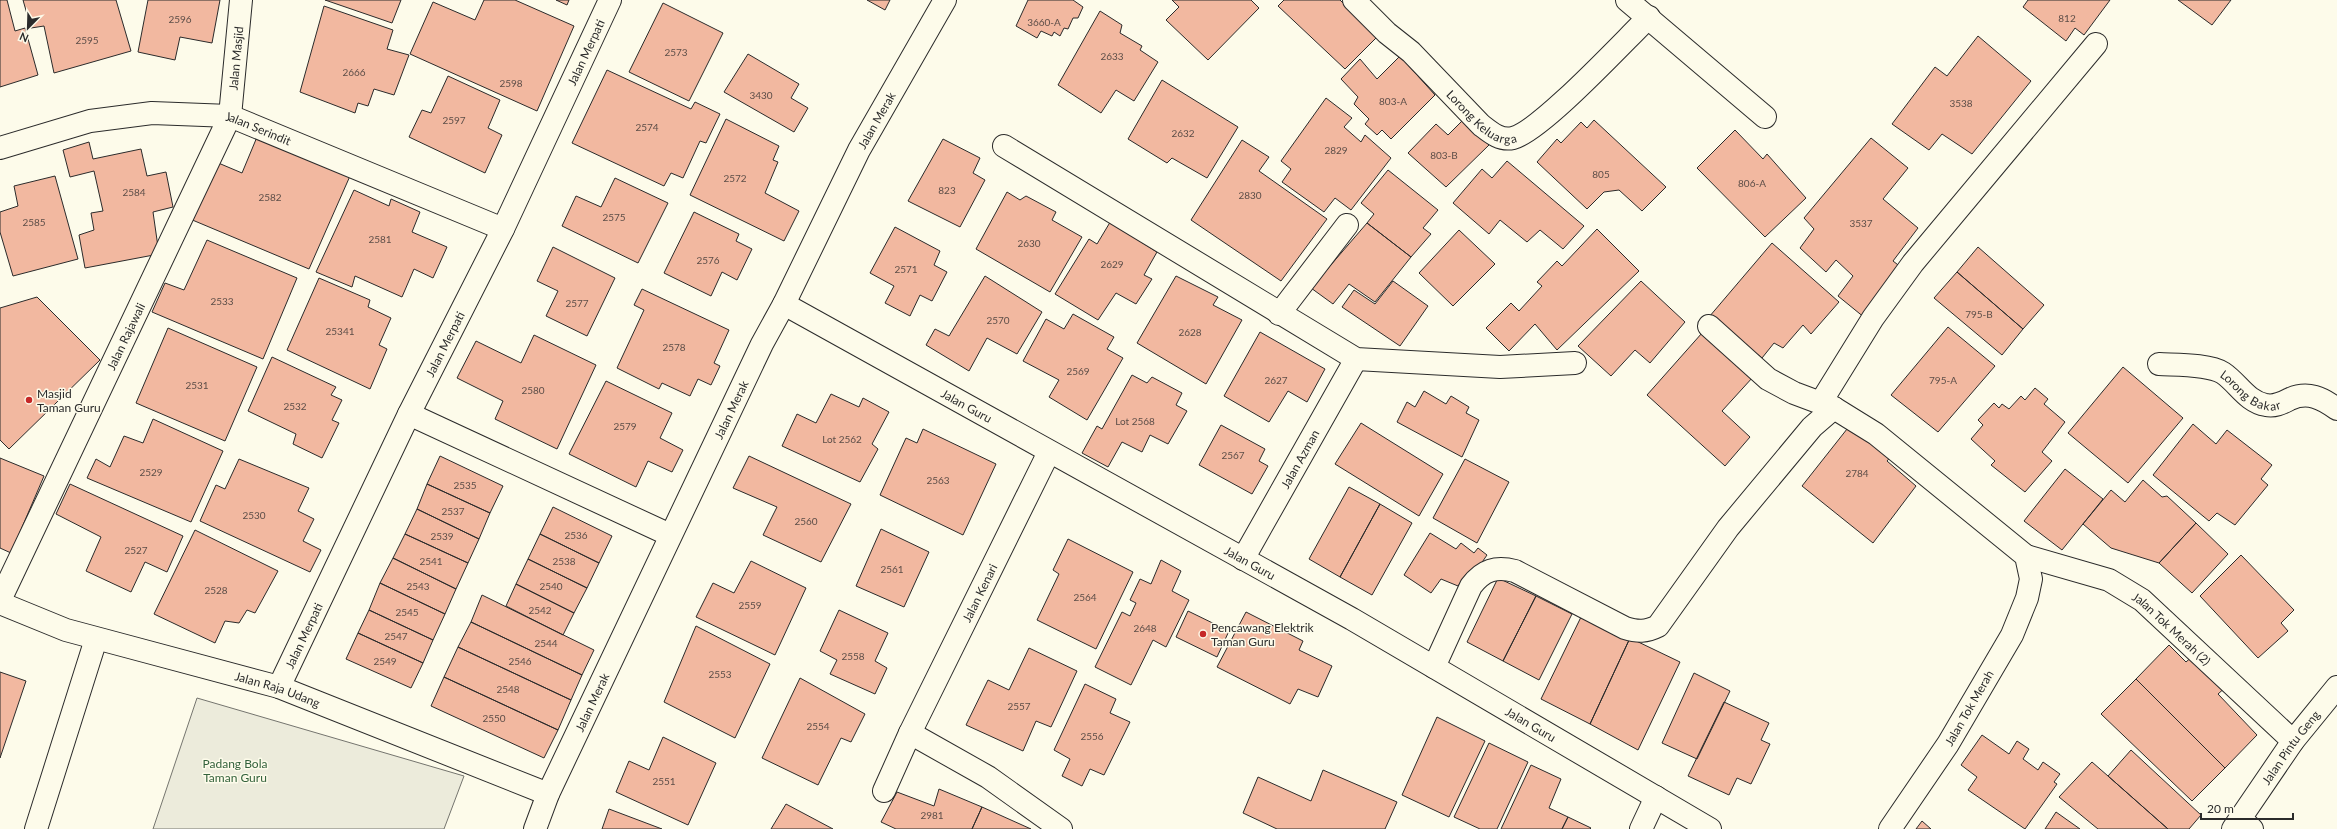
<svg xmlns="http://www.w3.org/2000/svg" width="2337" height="829" font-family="Lato,sans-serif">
	<rect width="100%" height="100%" fill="#fdfbea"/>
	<path fill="#ecebdb" stroke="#74746e" d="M 197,698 L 464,776 L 444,829 L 153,829 Z"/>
	<path fill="#f2b8a0" stroke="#2b2b2b" d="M 0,0 L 7,0 L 15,31 L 25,28 L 38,75 L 0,87 Z
		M 23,0 L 116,0 L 131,51 L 54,73 L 44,26 L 31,28 Z
		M 148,0 L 220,0 L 212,43 L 180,37 L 175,60 L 138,52 Z
		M 325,0 L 401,0 L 392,23 Z
		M 484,0 L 515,0 L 574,26 L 537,111 L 410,54 L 433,2 L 475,20 Z
		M 556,0 L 569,0 L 567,5 Z
		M 867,0 L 890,0 L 885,10 Z
		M 1028,0 L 1073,0 L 1083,7 L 1078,18 L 1073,18 L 1068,29 L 1064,28 L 1060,36 L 1054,32 L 1052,36 L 1041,31 L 1037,38 L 1016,26 Z
		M 1172,0 L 1251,0 L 1259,8 L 1208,60 L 1166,20 L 1179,7 Z
		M 1284,0 L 1340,0 L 1377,37 L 1345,69 L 1278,6 Z
		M 2028,0 L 2110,0 L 2084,35 L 2075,28 L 2066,41 L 2023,7 Z
		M 2178,0 L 2231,0 L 2212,25 Z
		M 663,3 L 723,33 L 689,101 L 629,72 Z
		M 324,6 L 393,30 L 387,49 L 409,55 L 394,95 L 374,89 L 368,106 L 358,103 L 355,113 L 300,92 Z
		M 1100,11 L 1122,25 L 1120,33 L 1142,46 L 1140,50 L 1158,62 L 1134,101 L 1116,90 L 1101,113 L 1058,85 Z
		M 1978,36 L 2031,81 L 1972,154 L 1942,134 L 1929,150 L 1892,124 L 1935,67 L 1947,76 Z
		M 748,54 L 799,84 L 791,98 L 808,108 L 794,132 L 724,92 Z
		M 1400,56 L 1435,95 L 1391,139 L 1382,130 L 1377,135 L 1365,124 L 1369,119 L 1354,104 L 1358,97 L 1341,79 L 1360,59 L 1377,79 Z
		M 607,70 L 691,109 L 695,102 L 720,114 L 706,143 L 700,141 L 683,178 L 671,173 L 664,186 L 572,143 Z
		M 448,76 L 500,100 L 488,128 L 502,135 L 485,173 L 409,137 L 422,110 L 431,113 Z
		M 1162,80 L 1238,127 L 1207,178 L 1172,158 L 1167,163 L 1128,139 Z
		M 1326,98 L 1352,118 L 1344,127 L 1361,142 L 1365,135 L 1391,158 L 1351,210 L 1335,198 L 1324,212 L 1282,182 L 1291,169 L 1281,161 Z
		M 726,119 L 779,146 L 773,160 L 778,162 L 765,193 L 799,211 L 784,241 L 690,195 Z
		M 1463,120 L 1489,145 L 1446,187 L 1408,153 L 1436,124 L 1448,135 Z
		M 1594,120 L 1666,187 L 1642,211 L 1619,190 L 1604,192 L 1587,209 L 1537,162 L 1557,139 L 1561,143 L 1581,122 L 1587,128 Z
		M 1735,130 L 1763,159 L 1767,154 L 1806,198 L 1765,237 L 1697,168 Z
		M 257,137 L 350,176 L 309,269 L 190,219 L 216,162 L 242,173 Z
		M 1871,138 L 1908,168 L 1883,199 L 1918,228 L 1893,261 L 1902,268 L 1865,318 L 1838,296 L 1853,276 L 1836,260 L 1826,272 L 1800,248 L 1814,229 L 1804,218 Z
		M 943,139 L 980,158 L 973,173 L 985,180 L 960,227 L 908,201 Z
		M 1242,140 L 1269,157 L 1259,171 L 1327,219 L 1281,281 L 1191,220 Z
		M 89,142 L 93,159 L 141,149 L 147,176 L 166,172 L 173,207 L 153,212 L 159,254 L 85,268 L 79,235 L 94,230 L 91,213 L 103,211 L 94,171 L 70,177 L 63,150 Z
		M 1507,161 L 1584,226 L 1563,249 L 1540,230 L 1527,242 L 1500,220 L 1489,234 L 1453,203 L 1482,169 L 1492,178 Z
		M 1388,170 L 1438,210 L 1423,228 L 1431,234 L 1411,257 L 1367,223 L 1374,214 L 1361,203 Z
		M 55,176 L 78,259 L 13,276 L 0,232 L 0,212 L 18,206 L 14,186 Z
		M 615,178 L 668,203 L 638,263 L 562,226 L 576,196 L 601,207 Z
		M 354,190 L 389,206 L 391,199 L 420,212 L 412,232 L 447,247 L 433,278 L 414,269 L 402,297 L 355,276 L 352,287 L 316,272 Z
		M 1007,192 L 1020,200 L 1026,196 L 1056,212 L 1052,220 L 1082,237 L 1050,292 L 976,249 Z
		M 694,212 L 739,234 L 736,241 L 752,249 L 737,280 L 722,272 L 711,296 L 664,273 Z
		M 1112,219 L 1137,233 L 1135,238 L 1157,252 L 1144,275 L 1152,279 L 1136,304 L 1116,293 L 1098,320 L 1055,294 L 1089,239 L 1097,244 Z
		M 1367,223 L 1411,257 L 1375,302 L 1349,284 L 1333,304 L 1311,288 Z
		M 895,227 L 940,251 L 934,265 L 947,272 L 932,301 L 920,295 L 910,316 L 885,303 L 894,286 L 870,273 Z
		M 1597,229 L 1639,271 L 1557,350 L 1535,324 L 1509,351 L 1486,328 L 1511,303 L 1519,311 L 1542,286 L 1537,282 L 1557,261 L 1562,266 Z
		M 1459,230 L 1495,264 L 1453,306 L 1419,273 Z
		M 207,240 L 297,278 L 263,359 L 152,312 L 165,283 L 184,290 Z
		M 1772,243 L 1839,302 L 1811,334 L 1803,325 L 1783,348 L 1774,343 L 1762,358 L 1709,317 Z
		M 553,247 L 615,278 L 587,336 L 546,316 L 558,291 L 537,281 Z
		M 1978,247 L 2044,305 L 2023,329 L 1957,272 Z
		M 1957,272 L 2023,329 L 2002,355 L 1934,298 Z
		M 985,276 L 1042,312 L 1017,354 L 987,338 L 969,371 L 926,345 L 935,329 L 949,336 Z
		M 1176,276 L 1218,297 L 1213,305 L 1242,320 L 1206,384 L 1137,343 Z
		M 319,278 L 370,300 L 368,307 L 391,318 L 379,345 L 387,349 L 370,389 L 287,350 Z
		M 1393,281 L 1428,306 L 1400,346 L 1342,307 L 1354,290 L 1375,304 Z
		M 1641,281 L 1685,322 L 1650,363 L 1635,350 L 1611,376 L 1578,346 Z
		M 642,289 L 729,330 L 714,363 L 720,366 L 711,385 L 698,379 L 690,396 L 662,383 L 659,389 L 617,368 L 644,310 L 634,305 Z
		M 37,297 L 100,360 L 9,449 L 0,440 L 0,308 Z
		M 1073,314 L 1114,337 L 1107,349 L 1123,358 L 1087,420 L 1049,397 L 1059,380 L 1023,361 L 1046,319 L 1064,329 Z
		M 1948,327 L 1995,366 L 1938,432 L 1891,395 Z
		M 168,328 L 257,367 L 225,441 L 136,403 Z
		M 1260,332 L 1325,369 L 1307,402 L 1288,391 L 1269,422 L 1224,396 Z
		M 1702,333 L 1753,377 L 1722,411 L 1750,437 L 1725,466 L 1647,395 Z
		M 534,335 L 596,365 L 557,449 L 495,419 L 503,401 L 457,378 L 476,341 L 521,363 Z
		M 272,357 L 336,387 L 331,395 L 342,400 L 332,420 L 339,423 L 322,458 L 293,444 L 296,434 L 248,411 Z
		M 2123,367 L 2183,418 L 2128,483 L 2068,433 Z
		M 1132,375 L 1147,383 L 1152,377 L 1182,393 L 1176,405 L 1187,411 L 1168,444 L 1150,435 L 1142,452 L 1122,442 L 1108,467 L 1082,453 L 1097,426 L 1102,429 Z
		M 606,381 L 672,413 L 660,438 L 683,450 L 672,472 L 648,461 L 636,487 L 569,454 Z
		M 2035,388 L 2048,399 L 2044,404 L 2065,422 L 2042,452 L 2052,461 L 2025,492 L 1991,465 L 1995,461 L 1971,439 L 1983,425 L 1978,420 L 1994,403 L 1999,408 L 2002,404 L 2009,409 L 2021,396 L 2025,400 Z
		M 1424,391 L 1446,404 L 1451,396 L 1469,407 L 1466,413 L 1479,420 L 1462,457 L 1397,422 L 1407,402 L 1415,407 Z
		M 831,394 L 859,407 L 863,398 L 889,412 L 872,444 L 878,449 L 860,482 L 782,446 L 797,414 L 816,423 Z
		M 153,419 L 223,451 L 191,522 L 87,478 L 96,459 L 110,467 L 124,436 L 143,443 Z
		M 1361,423 L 1443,474 L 1419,516 L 1335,464 Z
		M 1851,424 L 1894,453 L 1887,461 L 1916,486 L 1873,543 L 1802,486 Z
		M 2193,424 L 2216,444 L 2227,430 L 2272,465 L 2261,479 L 2268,485 L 2235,525 L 2217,513 L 2209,521 L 2153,475 Z
		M 1221,425 L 1265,449 L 1259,461 L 1268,466 L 1252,494 L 1199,465 Z
		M 923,429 L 996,464 L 963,535 L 880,495 L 906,438 L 917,443 Z
		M 440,456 L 503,486 L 490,513 L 427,484 Z
		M 749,456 L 851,504 L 821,562 L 763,535 L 777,507 L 733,488 Z
		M 0,458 L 44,476 L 11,553 L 0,548 Z
		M 239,459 L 309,488 L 298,511 L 314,519 L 303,541 L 321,550 L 310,572 L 200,521 L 216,485 L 225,489 Z
		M 1465,459 L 1509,482 L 1477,543 L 1433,518 Z
		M 2065,469 L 2103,499 L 2062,550 L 2024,521 Z
		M 2143,480 L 2162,497 L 2167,496 L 2196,523 L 2159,563 L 2111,548 L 2083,524 L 2111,490 L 2125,502 Z
		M 70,484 L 183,536 L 167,572 L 145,562 L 131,592 L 86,571 L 101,537 L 56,514 Z
		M 427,484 L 490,513 L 479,539 L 417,509 Z
		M 1349,487 L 1380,504 L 1340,577 L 1309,559 Z
		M 1380,504 L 1412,523 L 1372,595 L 1340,577 Z
		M 553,507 L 612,536 L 599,563 L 540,534 Z
		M 417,509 L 479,539 L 468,563 L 405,534 Z
		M 2196,523 L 2228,554 L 2192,593 L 2159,563 Z
		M 881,529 L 929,552 L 904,607 L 856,586 Z
		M 195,530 L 278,571 L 255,613 L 247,610 L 239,623 L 225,621 L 215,643 L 154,614 Z
		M 1430,533 L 1456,549 L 1461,543 L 1474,553 L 1478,548 L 1487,555 L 1472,577 L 1467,573 L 1458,586 L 1441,579 L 1431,593 L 1404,575 Z
		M 405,534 L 468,563 L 456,589 L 393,558 Z
		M 540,534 L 599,563 L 587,588 L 528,559 Z
		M 1068,539 L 1133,572 L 1096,649 L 1037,620 L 1059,574 L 1053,570 Z
		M 2241,555 L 2294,610 L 2281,623 L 2288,631 L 2258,658 L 2200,596 Z
		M 393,558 L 456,589 L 445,614 L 380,583 Z
		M 528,559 L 587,588 L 574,613 L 516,584 Z
		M 1161,560 L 1181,571 L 1172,591 L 1189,600 L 1166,647 L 1153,640 L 1131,685 L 1095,667 L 1122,612 L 1130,616 L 1136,603 L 1130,600 L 1140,579 L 1151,584 Z
		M 751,561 L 806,588 L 775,655 L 696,617 L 713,583 L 734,593 Z
		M 1498,578 L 1536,596 L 1503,661 L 1467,642 Z
		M 380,583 L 445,614 L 433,640 L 369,610 Z
		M 516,584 L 574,613 L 563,635 L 506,606 Z
		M 482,595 L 594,650 L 582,675 L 471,622 Z
		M 1536,596 L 1572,614 L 1539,680 L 1503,661 Z
		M 369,610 L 433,640 L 423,663 L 358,633 Z
		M 839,610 L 888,633 L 875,661 L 887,668 L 875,694 L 830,674 L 837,660 L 820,651 Z
		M 1188,611 L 1229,631 L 1217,657 L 1176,637 Z
		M 1246,612 L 1303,641 L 1299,650 L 1332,666 L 1318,697 L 1298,689 L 1290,704 L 1217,667 Z
		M 1582,615 L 1630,638 L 1590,724 L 1541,699 Z
		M 471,622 L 582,675 L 571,700 L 458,647 Z
		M 696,626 L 770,664 L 735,738 L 664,702 Z
		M 358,633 L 423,663 L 411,688 L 346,659 Z
		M 1630,638 L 1680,662 L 1638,750 L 1590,724 Z
		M 2169,645 L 2186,662 L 2195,654 L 2227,686 L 2218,694 L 2257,735 L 2225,768 L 2136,679 Z
		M 458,647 L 571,700 L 558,730 L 444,677 Z
		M 1029,648 L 1077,671 L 1051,727 L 1036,721 L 1023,751 L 966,725 L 988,680 L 1009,690 Z
		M 0,672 L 26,681 L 0,758 Z
		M 1694,673 L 1730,691 L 1697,759 L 1662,743 Z
		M 444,677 L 558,730 L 544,758 L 431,706 Z
		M 800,678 L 865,714 L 851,742 L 841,738 L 818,785 L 762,758 Z
		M 2136,679 L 2225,768 L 2192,801 L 2101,714 Z
		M 1085,684 L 1116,699 L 1110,713 L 1130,722 L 1104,775 L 1090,769 L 1082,786 L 1062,776 L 1070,759 L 1054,750 Z
		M 1724,702 L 1769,723 L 1761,740 L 1770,744 L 1751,784 L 1737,778 L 1729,795 L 1688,776 Z
		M 1437,717 L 1485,741 L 1449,817 L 1402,795 Z
		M 1982,735 L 2009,754 L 2017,741 L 2029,749 L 2023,759 L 2038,770 L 2043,762 L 2060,774 L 2054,782 L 2057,784 L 2025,829 L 1968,790 L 1977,777 L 1961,765 Z
		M 663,737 L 716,763 L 688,825 L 616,792 L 629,761 L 649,770 Z
		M 1489,743 L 1528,762 L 1497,829 L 1480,829 L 1454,817 Z
		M 2131,750 L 2201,815 L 2189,829 L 2168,829 L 2108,776 Z
		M 2092,762 L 2108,776 L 2168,829 L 2098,829 L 2059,797 Z
		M 1531,765 L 1561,779 L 1549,808 L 1568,817 L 1562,829 L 1501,829 Z
		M 1323,770 L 1397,802 L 1385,829 L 1277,829 L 1243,813 L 1258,777 L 1311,801 Z
		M 939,789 L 982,807 L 972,829 L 896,829 L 881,822 L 897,792 L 934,806 Z
		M 786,804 L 833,829 L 771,829 Z
		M 982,807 L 1031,829 L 972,829 Z
		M 609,809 L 662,829 L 602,829 Z
		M 2056,812 L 2080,829 L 2045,829 Z
		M 1568,817 L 1591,828 L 1590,829 L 1562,829 Z
		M 1922,821 L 1931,829 L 1916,829 Z"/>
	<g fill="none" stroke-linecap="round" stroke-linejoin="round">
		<g stroke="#2b2b2b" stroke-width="24">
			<g id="minor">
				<path id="s1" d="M 1354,0 L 1387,33 L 1411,52 L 1481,125 C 1490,132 1500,141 1513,138 C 1541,131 1624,41 1649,17"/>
				<path d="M 1627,0 L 1765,117"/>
				<path d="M 1004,146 L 1356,359 L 1500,367 L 1575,363"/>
				<path id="s2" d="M 0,148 L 90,121 L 152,113 L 230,116 L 503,229"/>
				<path id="s3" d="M 784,304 L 1352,619 L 1710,829"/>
				<path d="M 1279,314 L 1347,225"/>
				<path d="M 1709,326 L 1768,379 L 1794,393 L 1834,408 L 1876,434 L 2026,556 L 2031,579 L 2027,598 L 2012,635 L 1948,744 L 1890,829"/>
				<path id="s4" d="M 2159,364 C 2176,365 2209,364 2223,373 C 2238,383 2247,402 2266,405 C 2275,407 2282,403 2290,399 C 2308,391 2322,398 2337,409"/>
				<path d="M 1821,402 L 1873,318 L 1913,263 L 2096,44"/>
				<path d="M 409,414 L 670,535"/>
				<path id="s5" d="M 2026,556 L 2109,580 L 2142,600 L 2293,741"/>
				<path id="s6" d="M 1243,559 L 1356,359"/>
				<path id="s7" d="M 0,600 L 230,116 L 241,0"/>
				<path id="s8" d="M 0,603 L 66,630 L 279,687 L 548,794"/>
				<path d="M 1434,667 L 1471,586 C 1483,570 1496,566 1515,571 L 1625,628 C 1638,632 1646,632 1658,626 L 1728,528 L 1812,427 L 1834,408"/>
				<path id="s9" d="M 279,687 L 409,414 L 503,229 L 610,0"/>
				<path d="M 910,733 L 988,777 L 1061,829"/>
				<path id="s10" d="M 884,791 L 910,733 L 1049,452"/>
				<path d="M 2240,818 L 2252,829"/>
				<path d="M 36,829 L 96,639"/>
				<path id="s11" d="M 535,829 L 548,794 L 762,344 L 784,304 L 859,150 L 945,0"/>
				<path d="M 1641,829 L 1656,797"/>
			</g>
		</g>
		<g stroke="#2b2b2b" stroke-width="24">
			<g id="major">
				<path id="s12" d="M 2233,829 L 2293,741 L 2337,687"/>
			</g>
		</g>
		<use href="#minor" stroke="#fdfbea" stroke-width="22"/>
		<use href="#major" stroke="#fdfbea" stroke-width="22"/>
	</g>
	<g fill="#c62828" stroke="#fdfbea" stroke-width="1.5">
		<circle cx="29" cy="400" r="4"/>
		<circle cx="1203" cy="634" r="4"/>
	</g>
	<g text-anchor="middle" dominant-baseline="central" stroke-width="3" stroke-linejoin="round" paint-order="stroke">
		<g font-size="10" fill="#5d4e48">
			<text x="2067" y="18">812</text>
			<text x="180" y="19">2596</text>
			<text x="1044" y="22">3660-A</text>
			<text x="87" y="40">2595</text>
			<text x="676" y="52">2573</text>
			<text x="1112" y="56">2633</text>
			<text x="354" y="72">2666</text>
			<text x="511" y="83">2598</text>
			<text x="761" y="95">3430</text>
			<text x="1393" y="101">803-A</text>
			<text x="1961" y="103">3538</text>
			<text x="454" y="120">2597</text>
			<text x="647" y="127">2574</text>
			<text x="1183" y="133">2632</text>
			<text x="1336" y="150">2829</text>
			<text x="1444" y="155">803-B</text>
			<text x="1601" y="174">805</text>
			<text x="735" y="178">2572</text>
			<text x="1752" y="183">806-A</text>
			<text x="947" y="190">823</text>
			<text x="134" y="192">2584</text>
			<text x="1250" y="195">2830</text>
			<text x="270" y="197">2582</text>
			<text x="614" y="217">2575</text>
			<text x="34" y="222">2585</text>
			<text x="1861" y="223">3537</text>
			<text x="380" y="239">2581</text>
			<text x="1029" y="243">2630</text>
			<text x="708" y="260">2576</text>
			<text x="1112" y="264">2629</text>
			<text x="906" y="269">2571</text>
			<text x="222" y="301">2533</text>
			<text x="577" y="303">2577</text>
			<text x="1979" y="314">795-B</text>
			<text x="998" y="320">2570</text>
			<text x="340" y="331">25341</text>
			<text x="1190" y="332">2628</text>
			<text x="674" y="347">2578</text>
			<text x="1078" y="371">2569</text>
			<text x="1276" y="380">2627</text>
			<text x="1943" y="380">795-A</text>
			<text x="197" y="385">2531</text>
			<text x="533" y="390">2580</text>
			<text x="295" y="406">2532</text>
			<text x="1135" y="421">Lot 2568</text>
			<text x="625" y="426">2579</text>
			<text x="842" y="439">Lot 2562</text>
			<text x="1233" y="455">2567</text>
			<text x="151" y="472">2529</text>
			<text x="1857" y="473">2784</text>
			<text x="938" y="480">2563</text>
			<text x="465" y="485">2535</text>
			<text x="453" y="511">2537</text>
			<text x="254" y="515">2530</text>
			<text x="806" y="521">2560</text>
			<text x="576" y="535">2536</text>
			<text x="442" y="536">2539</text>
			<text x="136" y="550">2527</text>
			<text x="431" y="561">2541</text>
			<text x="564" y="561">2538</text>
			<text x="892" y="569">2561</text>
			<text x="418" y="586">2543</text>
			<text x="551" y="586">2540</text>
			<text x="216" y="590">2528</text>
			<text x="1085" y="597">2564</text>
			<text x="750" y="605">2559</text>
			<text x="540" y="610">2542</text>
			<text x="407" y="612">2545</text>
			<text x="1145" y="628">2648</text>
			<text x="396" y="636">2547</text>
			<text x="546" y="643">2544</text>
			<text x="853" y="656">2558</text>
			<text x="385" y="661">2549</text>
			<text x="520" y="661">2546</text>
			<text x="720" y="674">2553</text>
			<text x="508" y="689">2548</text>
			<text x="1019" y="706">2557</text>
			<text x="494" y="718">2550</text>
			<text x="818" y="726">2554</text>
			<text x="1092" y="736">2556</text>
			<text x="664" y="781">2551</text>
			<text x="932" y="815">2981</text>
		</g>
		<g font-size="12" fill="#2b2b2b" stroke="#fdfbea">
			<text stroke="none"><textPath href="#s9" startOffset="705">Jalan Merpati</textPath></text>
			<text stroke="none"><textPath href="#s7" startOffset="594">Jalan Masjid</textPath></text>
			<text stroke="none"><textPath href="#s1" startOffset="175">Lorong Keluarga</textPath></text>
			<text stroke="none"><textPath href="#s11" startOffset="787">Jalan Merak</textPath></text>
			<text stroke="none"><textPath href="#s2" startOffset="265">Jalan Serindit</textPath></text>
			<text stroke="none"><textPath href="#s7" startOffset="292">Jalan Rajawali</textPath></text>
			<text stroke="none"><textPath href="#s9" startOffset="381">Jalan Merpati</textPath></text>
			<text stroke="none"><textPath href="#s4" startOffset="99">Lorong Bakar</textPath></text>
			<text stroke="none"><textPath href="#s3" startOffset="209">Jalan Guru</textPath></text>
			<text stroke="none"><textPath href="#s11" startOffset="463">Jalan Merak</textPath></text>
			<text stroke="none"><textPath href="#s6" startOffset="115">Jalan Azman</textPath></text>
			<text stroke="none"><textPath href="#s3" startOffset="533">Jalan Guru</textPath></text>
			<text stroke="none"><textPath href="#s10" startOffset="220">Jalan Kenari</textPath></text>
			<text stroke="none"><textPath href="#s5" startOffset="166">Jalan Tok Merah (2)</textPath></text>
			<text stroke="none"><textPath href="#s9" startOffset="57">Jalan Merpati</textPath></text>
			<text stroke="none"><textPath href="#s8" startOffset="291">Jalan Raja Udang</textPath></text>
			<text stroke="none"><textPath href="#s11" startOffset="139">Jalan Merak</textPath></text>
			<text transform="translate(1969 708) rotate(-60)">Jalan Tok Merah</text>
			<text stroke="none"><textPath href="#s3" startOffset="857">Jalan Guru</textPath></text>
			<text stroke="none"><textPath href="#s12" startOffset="100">Jalan Pintu Geng</textPath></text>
		</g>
		<g font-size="12" fill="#2b2b2b" stroke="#fdfbea" text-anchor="start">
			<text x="37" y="393">Masjid<tspan x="37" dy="14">Taman Guru</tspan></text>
			<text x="1211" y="627">Pencawang Elektrik<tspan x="1211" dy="14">Taman Guru</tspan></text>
		</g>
		<g font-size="12" fill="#34623c" stroke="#fdfbea">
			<text x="235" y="763">Padang Bola<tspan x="235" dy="14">Taman Guru</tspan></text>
		</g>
	</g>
	<g transform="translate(28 28) rotate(203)" stroke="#fdfbea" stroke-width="3" paint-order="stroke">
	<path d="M0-3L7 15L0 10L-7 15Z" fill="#2b2b2b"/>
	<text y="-6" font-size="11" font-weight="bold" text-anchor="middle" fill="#2b2b2b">N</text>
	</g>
	<path d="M2201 813v6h92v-6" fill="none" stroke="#2b2b2b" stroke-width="2"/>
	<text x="2207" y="813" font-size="12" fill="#2b2b2b" stroke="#fdfbea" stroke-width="3" paint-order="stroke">20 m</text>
</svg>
